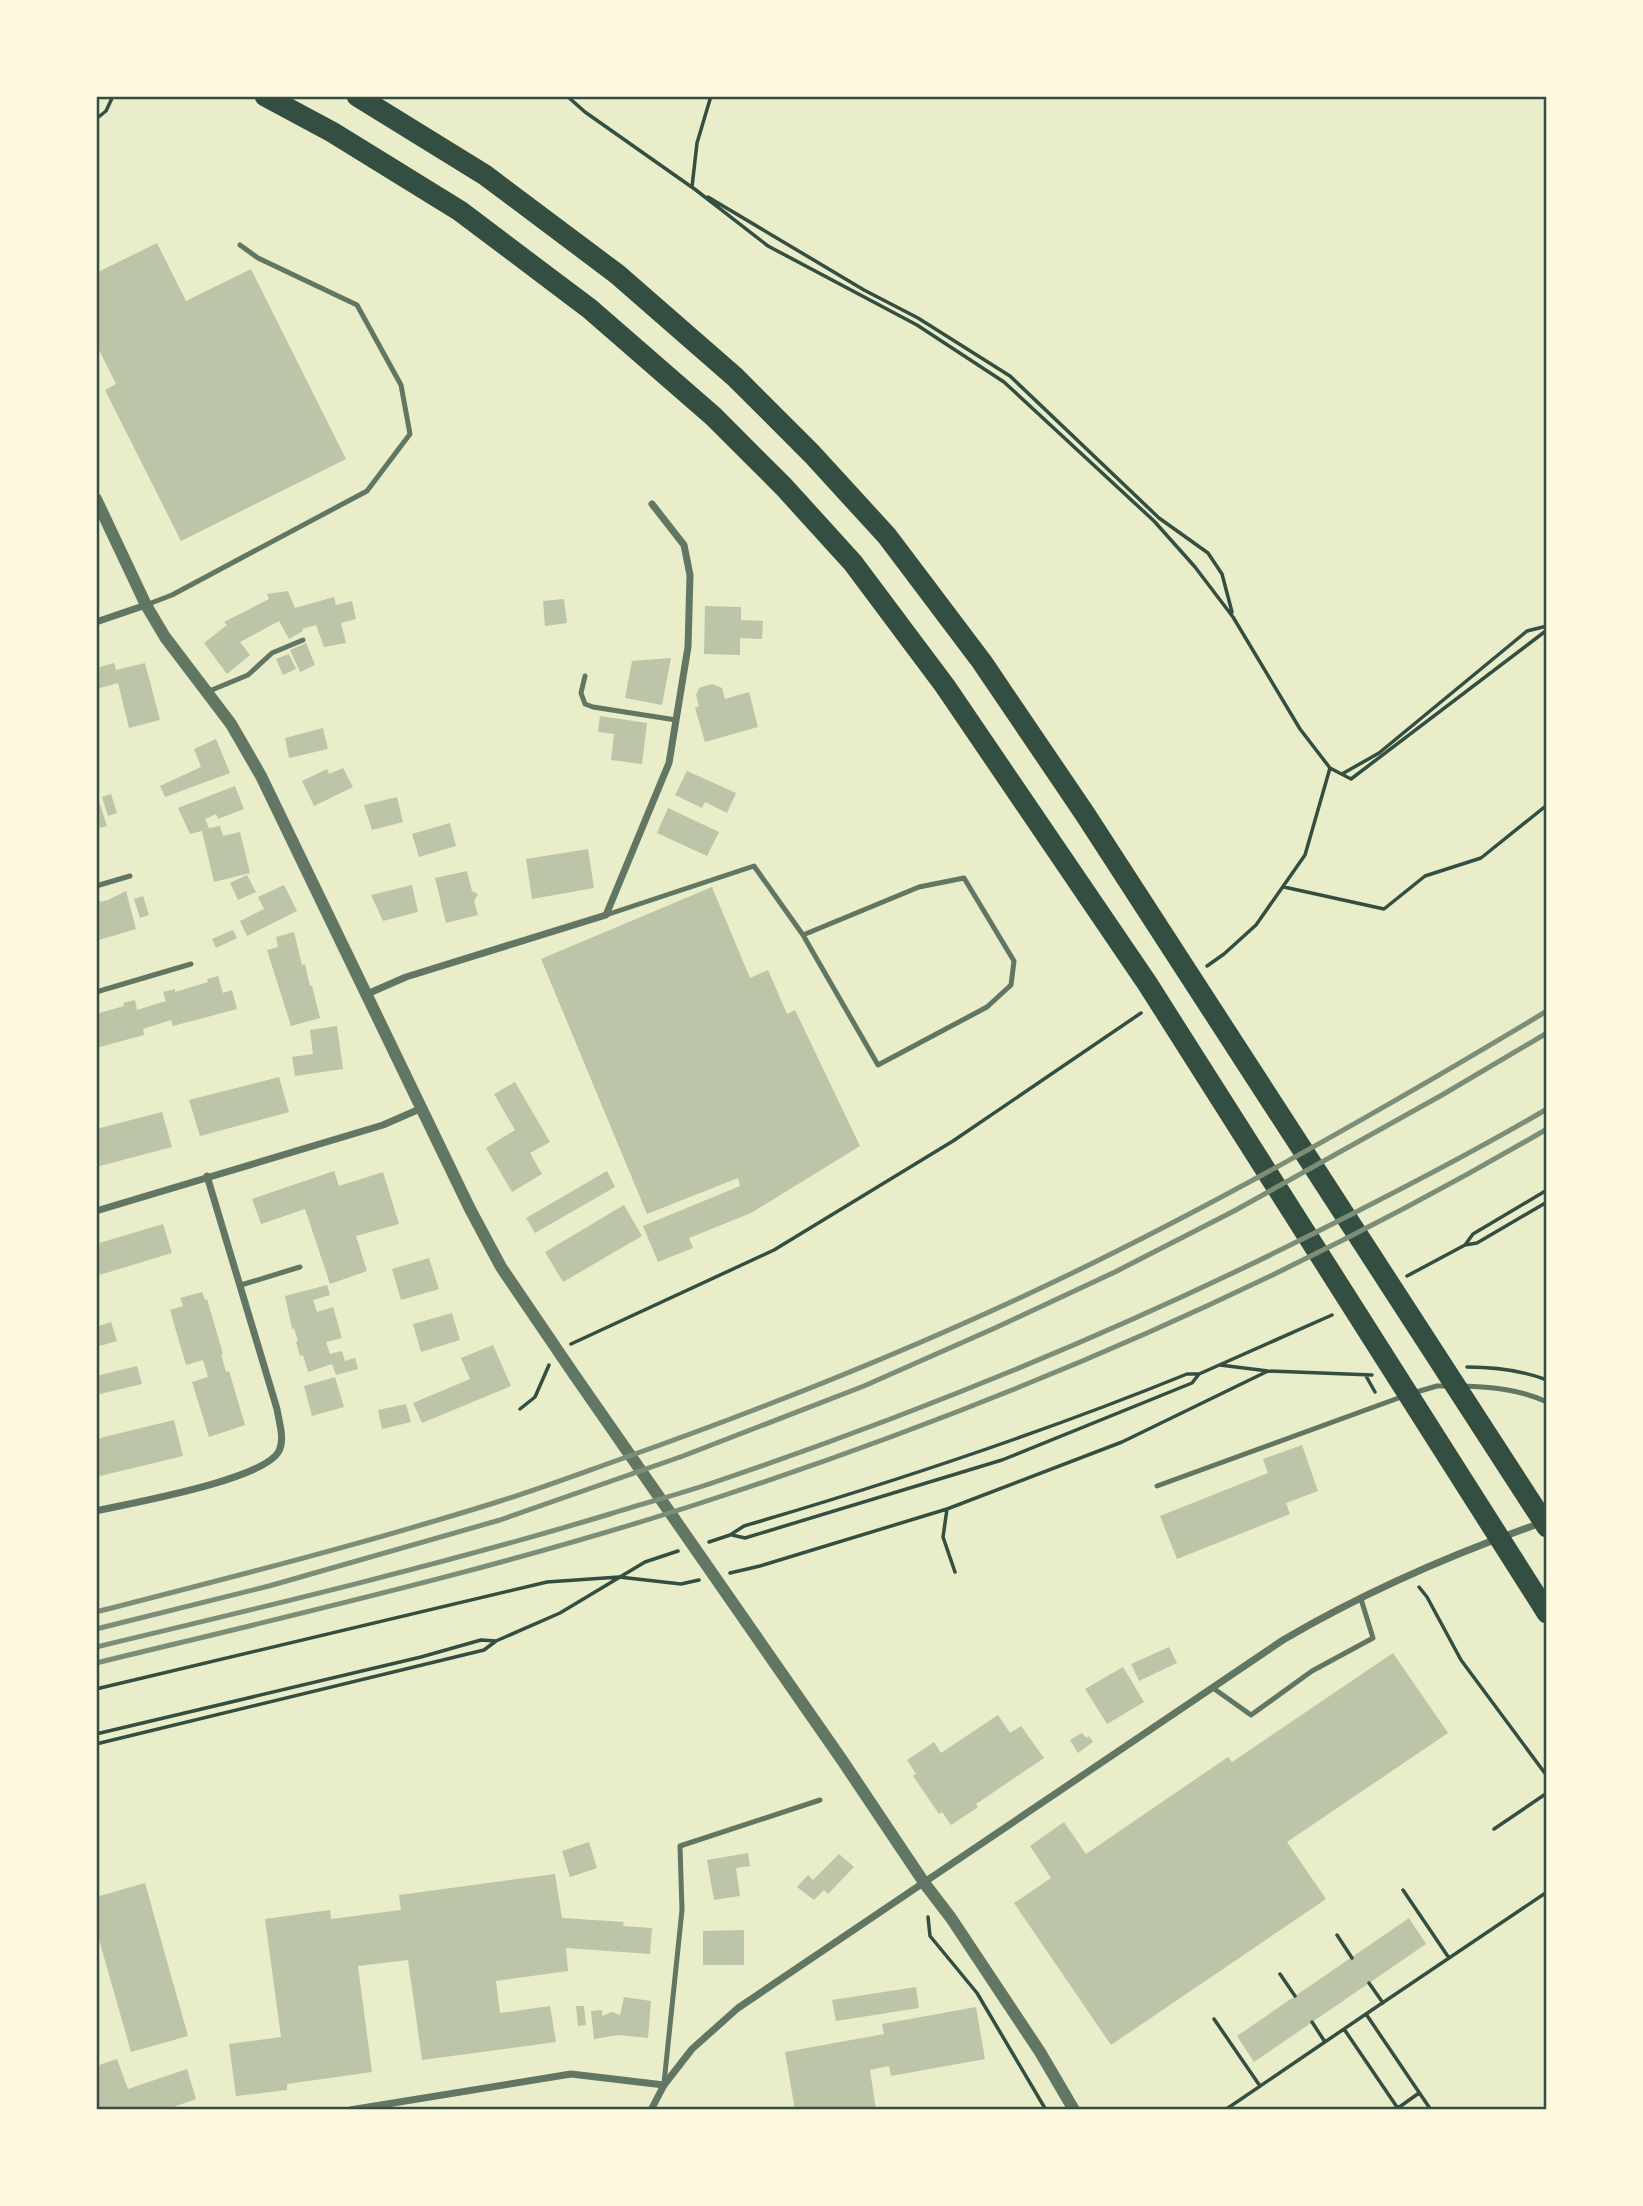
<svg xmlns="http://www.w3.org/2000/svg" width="1643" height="2206" font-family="Barlow,sans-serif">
	<rect width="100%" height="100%" fill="#e9edc9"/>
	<path fill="#bcc5a7" d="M 157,243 L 186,301 L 251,269 L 346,459 L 181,541 L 105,390 L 116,384 L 96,344 L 96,273 Z
		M 288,591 L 295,608 L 334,597 L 336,605 L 352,601 L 356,619 L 341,623 L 346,643 L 324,647 L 316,625 L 302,629 L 303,631 L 289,639 L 279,621 L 240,642 L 250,655 L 227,674 L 204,643 L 227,625 L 224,622 L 269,599 L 267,594 Z
		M 564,599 L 567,623 L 545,626 L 543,601 Z
		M 705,606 L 741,607 L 741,620 L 763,621 L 762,639 L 740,638 L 740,655 L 704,654 Z
		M 306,643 L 315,665 L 300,672 L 290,650 Z
		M 289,654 L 296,669 L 283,675 L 276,659 Z
		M 671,658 L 662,705 L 625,698 L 632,661 Z
		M 114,663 L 116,670 L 145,663 L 160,720 L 129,728 L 118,683 L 96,689 L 96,668 Z
		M 712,684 L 722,688 L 725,699 L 749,692 L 758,727 L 705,742 L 695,708 L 699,706 L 696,695 L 699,688 Z
		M 600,716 L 647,723 L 642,764 L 611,760 L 614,734 L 598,732 Z
		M 323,728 L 328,749 L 289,758 L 285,738 Z
		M 216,739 L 230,773 L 165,797 L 160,786 L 201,767 L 194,749 Z
		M 343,768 L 353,787 L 314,806 L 302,781 L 327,769 L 329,774 Z
		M 687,771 L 736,793 L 727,813 L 705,802 L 702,808 L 675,795 Z
		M 235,786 L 244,809 L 218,819 L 216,814 L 205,819 L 209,828 L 220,826 L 223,836 L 240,832 L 250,873 L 214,882 L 202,831 L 190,834 L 178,808 Z
		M 96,792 L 107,826 L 96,829 Z
		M 111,794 L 117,813 L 108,816 L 102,797 Z
		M 397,797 L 403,822 L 372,830 L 364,805 Z
		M 668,808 L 719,832 L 707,856 L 657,833 Z
		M 450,823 L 456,846 L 419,857 L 412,834 Z
		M 588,849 L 594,888 L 532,899 L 526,859 Z
		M 467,871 L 472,891 L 478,894 L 474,901 L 478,915 L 446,923 L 435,878 Z
		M 247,875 L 256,892 L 238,900 L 230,883 Z
		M 284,885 L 297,911 L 247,936 L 240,921 L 264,909 L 258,897 Z
		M 412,885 L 418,912 L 383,921 L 371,895 Z
		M 712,887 L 750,978 L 768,970 L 787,1014 L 795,1010 L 860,1146 L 751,1213 L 689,1238 L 693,1248 L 658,1262 L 643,1226 L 740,1186 L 738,1178 L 647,1214 L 541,959 Z
		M 126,891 L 136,929 L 99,940 L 96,931 L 96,900 L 99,899 L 100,902 L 108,900 Z
		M 143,896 L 149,915 L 140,918 L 134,899 Z
		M 233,930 L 237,938 L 216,948 L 212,939 Z
		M 294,932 L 302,965 L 305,964 L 310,986 L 312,986 L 320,1018 L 291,1026 L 267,950 L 278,947 L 276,937 Z
		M 218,976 L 223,993 L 232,990 L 237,1009 L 173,1026 L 171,1020 L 143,1029 L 144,1035 L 96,1048 L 96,1014 L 124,1006 L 123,1003 L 135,1000 L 137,1010 L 166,1001 L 163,992 L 175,989 L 175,992 L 208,982 L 207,979 Z
		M 337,1026 L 343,1069 L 295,1076 L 292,1057 L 313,1054 L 310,1030 Z
		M 279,1077 L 289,1112 L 200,1136 L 189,1100 Z
		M 515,1082 L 550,1142 L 530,1153 L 542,1174 L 512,1192 L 486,1148 L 515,1130 L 494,1094 Z
		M 162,1112 L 172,1147 L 96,1167 L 96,1129 Z
		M 334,1171 L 339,1186 L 383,1172 L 399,1224 L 356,1236 L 367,1271 L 330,1284 L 305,1209 L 261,1224 L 252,1199 Z
		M 607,1171 L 615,1187 L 535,1233 L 526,1218 Z
		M 624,1205 L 642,1236 L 563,1282 L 545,1252 Z
		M 163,1224 L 172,1253 L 96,1276 L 96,1244 Z
		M 429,1258 L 439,1289 L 401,1300 L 392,1269 Z
		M 327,1285 L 330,1295 L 313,1300 L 317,1312 L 333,1307 L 342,1338 L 326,1342 L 330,1354 L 342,1351 L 345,1361 L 355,1358 L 358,1369 L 336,1375 L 332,1364 L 308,1372 L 303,1355 L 300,1356 L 296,1342 L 298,1341 L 294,1328 L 292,1329 L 285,1296 Z
		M 202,1292 L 205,1300 L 207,1299 L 223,1354 L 221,1354 L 226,1372 L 229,1371 L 245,1425 L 209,1437 L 192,1382 L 208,1377 L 203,1360 L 186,1365 L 170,1310 L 183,1306 L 180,1298 Z
		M 452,1313 L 460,1340 L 421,1352 L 413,1324 Z
		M 111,1322 L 117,1341 L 96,1347 L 96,1327 Z
		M 493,1345 L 511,1386 L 422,1423 L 413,1403 L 470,1379 L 461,1358 Z
		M 137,1366 L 142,1384 L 96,1395 L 96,1376 Z
		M 335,1377 L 344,1407 L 312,1416 L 304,1386 Z
		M 406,1404 L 411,1422 L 382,1429 L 378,1410 Z
		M 174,1420 L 183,1456 L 96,1477 L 96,1439 Z
		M 1302,1445 L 1318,1491 L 1286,1503 L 1290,1514 L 1177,1559 L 1160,1516 L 1268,1473 L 1263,1459 Z
		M 1169,1647 L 1177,1663 L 1139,1681 L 1131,1664 Z
		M 1393,1653 L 1448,1733 L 1287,1842 L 1326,1899 L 1111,2045 L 1014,1903 L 1051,1878 L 1030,1846 L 1064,1822 L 1086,1854 L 1228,1757 L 1232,1762 Z
		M 1123,1667 L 1144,1702 L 1107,1724 L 1085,1689 Z
		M 998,1715 L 1010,1733 L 1021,1726 L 1044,1758 L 976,1804 L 978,1807 L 951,1825 L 942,1812 L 939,1814 L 913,1776 L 916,1774 L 907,1760 L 934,1742 L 941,1753 Z
		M 1082,1733 L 1086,1738 L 1089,1736 L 1093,1742 L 1078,1753 L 1070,1740 Z
		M 589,1842 L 597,1868 L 570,1877 L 562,1851 Z
		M 748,1853 L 750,1866 L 736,1868 L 740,1896 L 714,1900 L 707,1860 Z
		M 839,1854 L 854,1867 L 828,1894 L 824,1890 L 814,1900 L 797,1887 L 808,1875 L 813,1880 Z
		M 555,1874 L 562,1918 L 624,1922 L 623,1926 L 652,1928 L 650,1954 L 566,1948 L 568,1971 L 496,1981 L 500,2013 L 550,2006 L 556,2042 L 422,2060 L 408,1960 L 358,1966 L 372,2072 L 287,2084 L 287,2090 L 236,2096 L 229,2044 L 281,2037 L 265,1919 L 330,1910 L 331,1919 L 401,1910 L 399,1895 Z
		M 145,1883 L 188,2036 L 131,2052 L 96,1929 L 96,1897 Z
		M 1409,1918 L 1426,1944 L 1254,2062 L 1237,2036 Z
		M 744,1930 L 744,1965 L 703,1965 L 703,1931 Z
		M 916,1987 L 919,2008 L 836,2021 L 832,2000 Z
		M 624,1997 L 651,2001 L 648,2038 L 619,2035 L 594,2039 L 591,2011 L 602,2010 L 602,2016 L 612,2012 L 620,2015 Z
		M 576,2006 L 584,2006 L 586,2025 L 578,2026 Z
		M 976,2007 L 985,2059 L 891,2076 L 889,2066 L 870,2070 L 876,2110 L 795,2110 L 785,2052 L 884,2034 L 882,2024 Z
		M 117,2059 L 128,2089 L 187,2069 L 196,2099 L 165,2110 L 96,2110 L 96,2066 Z"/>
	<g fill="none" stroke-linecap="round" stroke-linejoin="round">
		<path stroke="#344e41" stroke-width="3.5" d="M 567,96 L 585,112 L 693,188
			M 711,96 L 697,143 L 692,187 L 768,246 L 917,325 L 1004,382 L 1154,521 L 1195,567 L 1233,617 L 1300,729 L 1330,768 L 1305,855 L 1256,925 L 1224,954 L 1207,966
			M 96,119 L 106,111 L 113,96
			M 708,197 L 864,290 L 918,318 L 1010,376 L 1159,518 L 1208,553 L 1222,574 L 1232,612
			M 1330,768 L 1351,779 L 1547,630
			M 1342,774 L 1379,753 L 1527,631 L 1547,626
			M 1284,887 L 1384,909 L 1425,876 L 1481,858 L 1547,805
			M 1465,1245 L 1473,1234 L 1547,1190
			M 1407,1276 L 1465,1245 L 1477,1243 L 1547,1202
			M 571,1344 L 774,1250 L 953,1141 L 1141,1013
			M 1220,1365 L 1268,1371 L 1372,1375
			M 1467,1367 C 1494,1367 1521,1370 1547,1380
			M 1366,1376 L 1375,1392
			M 520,1409 L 535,1397 L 549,1365
			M 947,1509 L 943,1537 L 955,1572
			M 732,1535 L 745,1538 L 1002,1460 L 1192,1383 L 1199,1374 L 1332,1315
			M 709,1542 L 730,1535 L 744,1526 C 894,1482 1042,1433 1187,1374 L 1199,1374
			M 730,1573 L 760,1566 L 947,1509 L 1122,1442 L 1268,1371
			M 1419,1587 L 1427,1597 L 1461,1660 L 1547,1776
			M 96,1689 L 547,1582 L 619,1577 L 681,1584 L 699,1580
			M 96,1734 L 421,1657 L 481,1640 L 496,1641
			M 96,1744 L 484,1650 L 496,1641 L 560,1613 L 645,1562 L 678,1551
			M 1494,1829 L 1547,1793
			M 1403,1890 L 1449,1958
			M 928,1917 L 930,1936 L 977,1993 L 1046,2110
			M 1337,1935 L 1352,1958
			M 1280,1974 L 1295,1996
			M 1369,1983 L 1383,2003
			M 1214,2019 L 1260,2086
			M 1312,2022 L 1325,2042
			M 1344,2029 L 1399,2110
			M 1398,2108 L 1419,2093
			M 1225,2110 L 1366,2014
			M 1431,2110 L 1366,2014 L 1547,1892"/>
		<path stroke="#617663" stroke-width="5" d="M 146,605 L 172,595 L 367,491 L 410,434 L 401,385 L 357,305 L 258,258 L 240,245
			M 585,676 L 581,693 L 585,704 L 593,707 L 676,720
			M 207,692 L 248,675 L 272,653 L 303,640
			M 96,886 L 130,876
			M 606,915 L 754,866 L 803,935 L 878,1065 L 987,1007 L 1011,985 L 1014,961 L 964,878 L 919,887 L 803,935
			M 96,992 L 191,964
			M 241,1285 L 300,1267
			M 1461,1386 C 1491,1387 1519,1389 1547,1402
			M 1413,1393 L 1437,1386 L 1448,1386
			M 1157,1486 L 1404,1396
			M 1213,1688 L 1251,1715 L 1312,1671 L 1373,1638 L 1361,1599
			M 664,2083 L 682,1910 L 680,1846 L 820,1800"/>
		<path stroke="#617663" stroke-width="7" d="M 96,622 L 146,605
			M 367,994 L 406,977 L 606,915 L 669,763 L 688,647 L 690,575 L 684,545 L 652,504
			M 96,1211 L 383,1125 L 422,1108
			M 96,1511 C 131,1503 264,1480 279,1451 C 285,1439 279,1422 277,1409 L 207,1176
			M 350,2110 L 571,2074 L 664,2085
			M 651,2110 L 664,2085 L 692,2049 L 738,2008 L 1283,1640 C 1365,1592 1452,1554 1541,1523"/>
		<path stroke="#617663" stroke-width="12" d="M 96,499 L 146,605 L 165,637 L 231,724 L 261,776 L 470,1209 L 501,1267 L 573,1373 L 842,1760 L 925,1884 L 951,1918 L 1040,2052 L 1074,2110"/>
		<path stroke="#344e41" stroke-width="21" d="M 265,96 L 332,132 L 460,211 L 590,309 L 713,416 L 784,487 L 853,563 L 945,686 L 1147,983 L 1547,1613
			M 357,96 L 485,175 L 617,274 L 735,377 L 812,454 L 887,536 L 982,662 L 1085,814 L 1547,1527"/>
		<path stroke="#7c8e77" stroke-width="5" d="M 96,1612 C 229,1578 363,1544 494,1503 C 537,1490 579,1474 621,1459 C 788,1400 953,1333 1111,1254 C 1260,1180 1404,1097 1547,1011
			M 96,1629 L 269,1586 L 500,1520 L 683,1456 L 864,1386 L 995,1328 L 1115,1272 L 1234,1211 L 1442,1095 L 1547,1033
			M 96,1647 C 268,1606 441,1565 610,1514 C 645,1503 680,1494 715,1482 C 934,1408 1148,1319 1354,1213 C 1419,1180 1484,1146 1547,1109
			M 96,1663 C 306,1612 517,1564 722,1496 C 1007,1402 1287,1281 1547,1129"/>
	</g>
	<rect width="1643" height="2206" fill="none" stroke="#fefae0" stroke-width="196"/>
	<rect x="98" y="98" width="1447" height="2010" fill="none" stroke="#344e41" stroke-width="2.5"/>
</svg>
